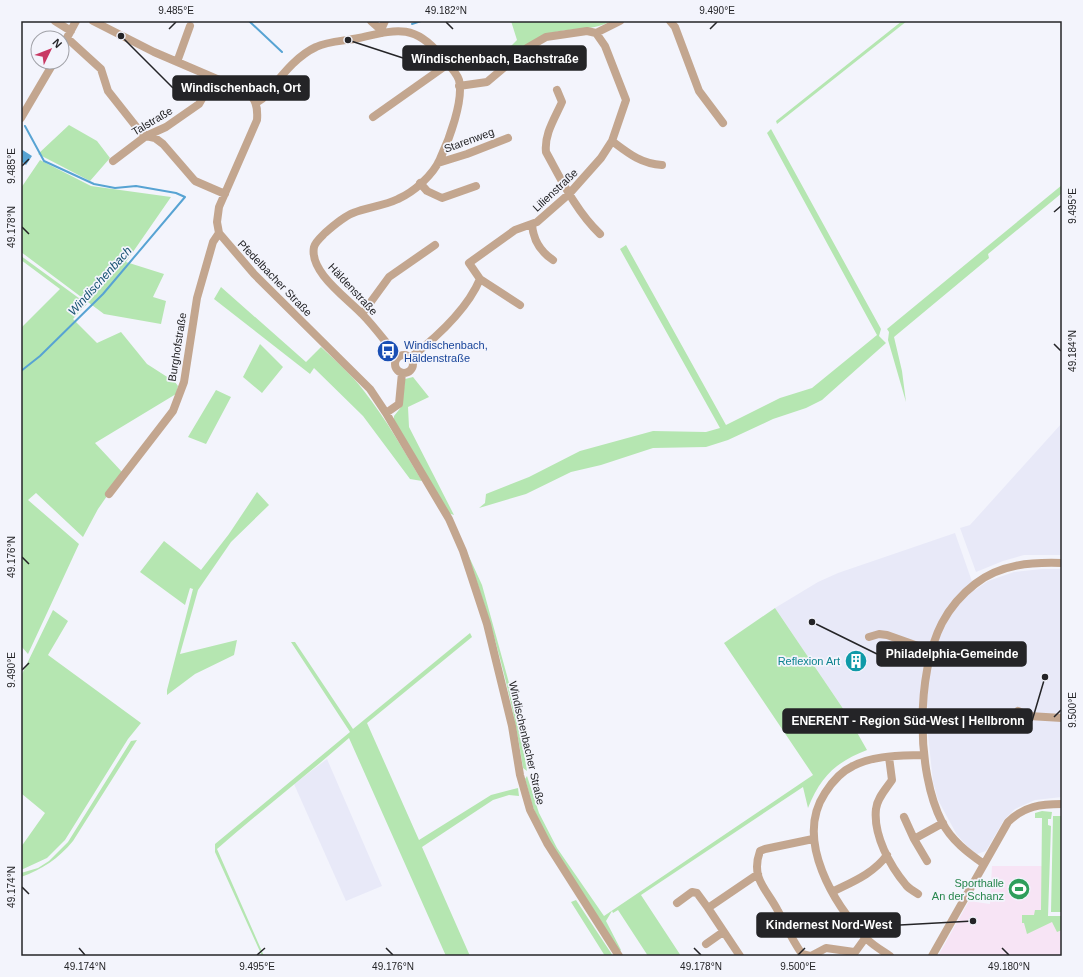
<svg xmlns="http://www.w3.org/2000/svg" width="1083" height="977" font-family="Arial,sans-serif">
	<rect width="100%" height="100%" fill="#f3f4fc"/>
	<path fill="#e8e9f8" d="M 1062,423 L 1062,555 L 1024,555 L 1003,561 L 976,572 L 960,528 L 970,525 Z
		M 955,533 L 975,590 L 988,581 L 1014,572 L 1042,569 L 1062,569 L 1062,797 L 1035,800 L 1015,809 L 1004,820 L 986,851 L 977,854 L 970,849 L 957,835 L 938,800 L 933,782 L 928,735 L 928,707 L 846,713 L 775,608 L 818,582 L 838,573 Z
		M 327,759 L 382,886 L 346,901 L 294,784 Z"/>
	<path fill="#f7e4f5" d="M 992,866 L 1047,866 L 1047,917 L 1062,919 L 1062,956 L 938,956 L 969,901 L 990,904 Z"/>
	<path fill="#b5e6b1" d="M 511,21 L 611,21 C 591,32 570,27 547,34 C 535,37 519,52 508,59 L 505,52 L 517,40 Z
		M 902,21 L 907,21 L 777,124 L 776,121 Z
		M 69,125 L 97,141 L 110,158 L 90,181 L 38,154 Z
		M 771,129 L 881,329 L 879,336 L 886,343 L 822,400 L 806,408 L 773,419 L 728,440 L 706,447 L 653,448 L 601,465 L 571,472 L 526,494 L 479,508 L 485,503 L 486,494 L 529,477 L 580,451 L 653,431 L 706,432 L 720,428 L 620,249 L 626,245 L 726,425 L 780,398 L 812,388 L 877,335 L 767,133 Z
		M 40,160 L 91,186 L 171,197 L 126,262 L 164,274 L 153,297 L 166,301 L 161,324 L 104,314 L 21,252 L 21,188 Z
		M 1062,185 L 1062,193 L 988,254 L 989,258 L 894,337 L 902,371 L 906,402 L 888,340 L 889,332 L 887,329 Z
		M 21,256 L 87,304 L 73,319 L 97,343 L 121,332 L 147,364 L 175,382 L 178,386 L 176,394 L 95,443 L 123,473 L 98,509 L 83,537 L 36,493 L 28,500 L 79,544 L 28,654 L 21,646 L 21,328 L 60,289 L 21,260 Z
		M 221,287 L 306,362 L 321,347 C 336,361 352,375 364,391 C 386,419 404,451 422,481 L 410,479 L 363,416 L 314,368 L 310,374 L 214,299 Z
		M 260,344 L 283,367 L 262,393 L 243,377 Z
		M 413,377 L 429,397 L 408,407 L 409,427 L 454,515 L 448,513 L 394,421 L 394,416 L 402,406 L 405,379 Z
		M 216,390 L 231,397 L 206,444 L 188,437 Z
		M 257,492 L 269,505 L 231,542 L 198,590 L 180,654 L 237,640 L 234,655 L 195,674 L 167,695 L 167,690 L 193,589 L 190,588 L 185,605 L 140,572 L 164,541 L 201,570 L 229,534 Z
		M 466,550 L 482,585 L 519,719 L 527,771 L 523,768 C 512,694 491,620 466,550 Z
		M 775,608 L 846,713 L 867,750 C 836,762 821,776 808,808 L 803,787 L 641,895 L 681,956 L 648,956 L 618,910 L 613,913 L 612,911 L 606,921 L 621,950 L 619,952 L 542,829 L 533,807 L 525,779 L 527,776 L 539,813 L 557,848 L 604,916 L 813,775 L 724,643 Z
		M 53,610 L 68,621 L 48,655 L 141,723 L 128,739 L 65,840 L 47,858 L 21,870 L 21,847 L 45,813 L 22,794 L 21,676 Z
		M 470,633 L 472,637 L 367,723 L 419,840 L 491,795 L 518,788 L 519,796 L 509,795 L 493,800 L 422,847 L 470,956 L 446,956 L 349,738 C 306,776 260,811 217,849 L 264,956 L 262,956 L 215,852 L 215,844 L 350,732 L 291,642 L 295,642 L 353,729 Z
		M 137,740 L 73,841 C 58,859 43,869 21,877 L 21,873 L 38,868 L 49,861 L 68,842 L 131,741 Z
		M 1042,811 L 1052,812 L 1051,819 L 1048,819 L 1048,825 L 1051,826 L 1048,916 L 1062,916 L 1062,930 L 1057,932 L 1052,922 L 1027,934 L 1024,923 L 1022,923 L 1022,915 L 1034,915 L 1035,910 L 1041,910 L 1042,818 L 1035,818 L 1035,813 Z
		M 1053,816 L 1062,816 L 1062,912 L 1051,912 Z
		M 576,900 L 613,956 L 605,956 L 571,902 Z"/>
	<path fill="#57a3d3" d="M 21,149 L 32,156 L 26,165 L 21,161 Z"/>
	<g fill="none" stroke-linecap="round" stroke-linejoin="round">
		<path stroke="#57a3d3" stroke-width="2" d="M 249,21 L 282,52
			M 412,24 L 421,21
			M 21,371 L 40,356 L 103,294 L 185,197 L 176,193 L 136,186 L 115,188 L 94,184 L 44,161 L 25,126"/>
		<path stroke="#c3a68f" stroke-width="8" d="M 55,21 L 71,31
			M 93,21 L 154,52 L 245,91 C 256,98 258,107 257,120 L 219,207 L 217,222 L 219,233 L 254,274 L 370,389 L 386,413 L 449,519 L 463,551 L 487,624 L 512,726 L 520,775 L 530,810 L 547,843 L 619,956
			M 371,21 L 381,30
			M 670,21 L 675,27 L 699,91 L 723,123
			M 382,33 L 381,30 L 385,21
			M 67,38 L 101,69 L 108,91 L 138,129 L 146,136 L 155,138 L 163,144 L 195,181 L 225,194
			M 62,47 L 76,21
			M 177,62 L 190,26
			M 459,86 L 487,82 L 527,48 L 546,37 L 587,31 L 596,33 L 620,21
			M 557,90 L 562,102 C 555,118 544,134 546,152 C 562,181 576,211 600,234
			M 256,103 L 262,99 C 278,81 294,57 316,47 C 328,41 345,41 359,38 C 395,30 414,23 440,55 C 446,62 456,71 459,80 C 464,100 449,140 440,159 C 433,175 414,192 398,199 C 384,206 367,207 353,213 C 343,217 334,225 325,233 C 321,237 315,242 314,247 C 309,272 347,298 362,314 C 375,327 386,343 398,357
			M 373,117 L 448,64
			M 21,118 L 54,62
			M 612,141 C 628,153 641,164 662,165
			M 113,161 L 146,136 L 166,127 L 199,104 L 214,78
			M 438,163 L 467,154 L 508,138
			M 420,183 L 427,191 L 442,198 L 476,186
			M 532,224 C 533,240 541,252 553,260
			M 480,279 L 520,305
			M 362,314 L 389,277 L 435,245
			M395 364a9 9 0 1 1 18 0a9 9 0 1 1-18 0Z
			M 410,358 C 437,337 467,310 480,279 L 469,263 L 515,230 L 537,222 L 569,194 L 601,158 L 612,141 L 626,100 L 605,46 L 596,33
			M 386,413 L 399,404 L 402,373
			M 109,494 L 173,411 L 184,382 L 197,298 L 213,242 L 219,233
			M 869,637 L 879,634 L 887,635 L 932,651
			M 1018,711 L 1029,716 L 1062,718
			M 889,757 L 892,780 C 886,789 877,798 876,809 C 873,835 890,866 906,885 C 909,889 914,891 918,894
			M 904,817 L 914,839 L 943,823
			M 914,839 L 927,861
			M 984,864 C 968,853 951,840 942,822 C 916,772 916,673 942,623 C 950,608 962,594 975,584 C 1000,564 1032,562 1062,563
			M 832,892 C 852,882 873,874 887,855
			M 677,903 L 692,892 L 697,893 L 708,908
			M 706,944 L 723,932
			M 853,955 L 866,937
			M 740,956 L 708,908 L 758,874
			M 810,956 L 802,954 C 792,940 786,926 778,911 C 767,889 750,879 760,851 L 765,849 L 813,839
			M 811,956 L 826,948 L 854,952
			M 890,956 C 883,951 874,946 868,940 C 834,905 794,840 825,793 C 832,782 840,772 853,766 C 874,755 900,756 924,755
			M 932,956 L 1008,822 C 1024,806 1041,804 1062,804"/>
	</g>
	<path fill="none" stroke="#242427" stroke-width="1.5" d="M 446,22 L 453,29M 169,29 L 176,22M 710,29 L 717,22M 22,166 L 29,159M 1054,212 L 1061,206M 22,227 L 29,234M 1054,344 L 1061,351M 22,557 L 29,564M 22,670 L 29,663M 1054,717 L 1061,710M 22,887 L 29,894M 79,948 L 85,955M 386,948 L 393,955M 694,948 L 701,955M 1002,948 L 1009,955M 257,955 L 265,948M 798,955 L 805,948"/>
	<defs>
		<g id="bus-disc" transform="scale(1.15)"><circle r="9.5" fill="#1a4fb4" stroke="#f3f4fc"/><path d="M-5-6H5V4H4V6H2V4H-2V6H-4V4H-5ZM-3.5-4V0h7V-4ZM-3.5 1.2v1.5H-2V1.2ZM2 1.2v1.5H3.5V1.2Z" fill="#fff"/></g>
		<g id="building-disc" transform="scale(1.15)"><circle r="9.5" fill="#0f9aa8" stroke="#f3f4fc"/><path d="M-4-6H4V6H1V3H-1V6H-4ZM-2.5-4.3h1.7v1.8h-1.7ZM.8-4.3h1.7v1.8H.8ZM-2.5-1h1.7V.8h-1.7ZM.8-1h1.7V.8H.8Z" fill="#fff"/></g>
		<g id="stadium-disc" transform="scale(1.15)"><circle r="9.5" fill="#2e9e5b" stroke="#f3f4fc"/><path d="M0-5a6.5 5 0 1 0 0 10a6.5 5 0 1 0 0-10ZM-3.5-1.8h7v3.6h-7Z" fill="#fff"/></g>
	</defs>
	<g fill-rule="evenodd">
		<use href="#bus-disc" x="388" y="351"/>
		<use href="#building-disc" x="856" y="661"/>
		<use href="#stadium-disc" x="1019" y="889"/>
	</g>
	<g text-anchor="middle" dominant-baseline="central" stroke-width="3.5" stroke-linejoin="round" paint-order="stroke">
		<g font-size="11" fill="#242427" stroke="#f3f4fc">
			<text transform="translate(152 121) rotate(-31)">Talstraße</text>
			<text transform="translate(469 140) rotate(-20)">Starenweg</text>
			<text transform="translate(555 190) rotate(-43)">Lilienstraße</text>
			<text transform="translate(275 278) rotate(46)">Pfedelbacher Straße</text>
			<text transform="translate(353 289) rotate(47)">Häldenstraße</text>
			<text transform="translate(177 347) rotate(-81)">Burghofstraße</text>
			<text transform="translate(527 743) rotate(77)">Windischenbacher Straße</text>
		</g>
		<g font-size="11" fill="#164399" stroke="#f3f4fc" text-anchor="start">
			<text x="404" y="345">Windischenbach,<tspan x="404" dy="13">Häldenstraße</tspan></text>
		</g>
		<g font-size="11" fill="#0d838f" stroke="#f3f4fc" text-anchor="end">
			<text x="840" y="661">Reflexion Art</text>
		</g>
		<g font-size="11" fill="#27864d" stroke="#f3f4fc" text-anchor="end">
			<text x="1004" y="883">Sporthalle<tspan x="1004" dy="13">An der Schanz</tspan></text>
		</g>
		<g font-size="12" font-style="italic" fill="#145070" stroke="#f3f4fc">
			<text transform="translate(100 281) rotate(-48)">Windischenbach</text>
		</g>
	</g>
	<path fill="none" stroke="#242427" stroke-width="1.5" d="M348 40L403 58M121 36L173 88M812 622L877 654M1045 677L1032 721M973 921L900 925"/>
	<g fill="#242427" stroke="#f3f4fc" stroke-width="1.5">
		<circle cx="348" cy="40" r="4"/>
		<circle cx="121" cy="36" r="4"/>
		<circle cx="812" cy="622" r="4"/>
		<circle cx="1045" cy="677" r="4"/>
		<circle cx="973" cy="921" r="4"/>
	</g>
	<g fill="#242427" stroke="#242427" stroke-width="1.5">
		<rect x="403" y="46" width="183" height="24" rx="4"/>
		<rect x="173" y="76" width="136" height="24" rx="4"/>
		<rect x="877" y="642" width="149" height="24" rx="4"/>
		<rect x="783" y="709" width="249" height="24" rx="4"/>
		<rect x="757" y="913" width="143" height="24" rx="4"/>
	</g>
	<g font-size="12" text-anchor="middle" font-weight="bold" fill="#fff">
		<text x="495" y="63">Windischenbach, Bachstraße</text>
		<text x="241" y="92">Windischenbach, Ort</text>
		<text x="952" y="658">Philadelphia-Gemeinde</text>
		<text x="908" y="725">ENERENT - Region Süd-West | Hellbronn</text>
		<text x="829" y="929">Kindernest Nord-West</text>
	</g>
	<rect width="1083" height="977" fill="none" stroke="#f3f4fc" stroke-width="44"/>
	<g transform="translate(50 50) rotate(47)"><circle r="19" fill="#f3f4fc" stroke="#a0a1a7"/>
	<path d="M0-3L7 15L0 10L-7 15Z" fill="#c83963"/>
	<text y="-6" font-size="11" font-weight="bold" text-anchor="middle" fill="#242427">N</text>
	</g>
	<rect x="22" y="22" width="1039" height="933" fill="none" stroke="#242427" stroke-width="1.5"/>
	<g font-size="10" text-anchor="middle" fill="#242427">
		<text x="176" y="14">9.485°E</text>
		<text x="446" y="14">49.182°N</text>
		<text x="717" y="14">9.490°E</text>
		<text transform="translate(11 166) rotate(-90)" y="4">9.485°E</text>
		<text transform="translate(1072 206) rotate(-90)" y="4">9.495°E</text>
		<text transform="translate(11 227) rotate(-90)" y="4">49.178°N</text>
		<text transform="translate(1072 351) rotate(-90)" y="4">49.184°N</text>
		<text transform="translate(11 557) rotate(-90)" y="4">49.176°N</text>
		<text transform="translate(11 670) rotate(-90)" y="4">9.490°E</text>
		<text transform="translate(1072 710) rotate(-90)" y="4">9.500°E</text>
		<text transform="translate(11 887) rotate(-90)" y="4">49.174°N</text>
		<text x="85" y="970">49.174°N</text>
		<text x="257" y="970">9.495°E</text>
		<text x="393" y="970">49.176°N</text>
		<text x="701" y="970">49.178°N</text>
		<text x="798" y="970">9.500°E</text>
		<text x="1009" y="970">49.180°N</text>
	</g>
</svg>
